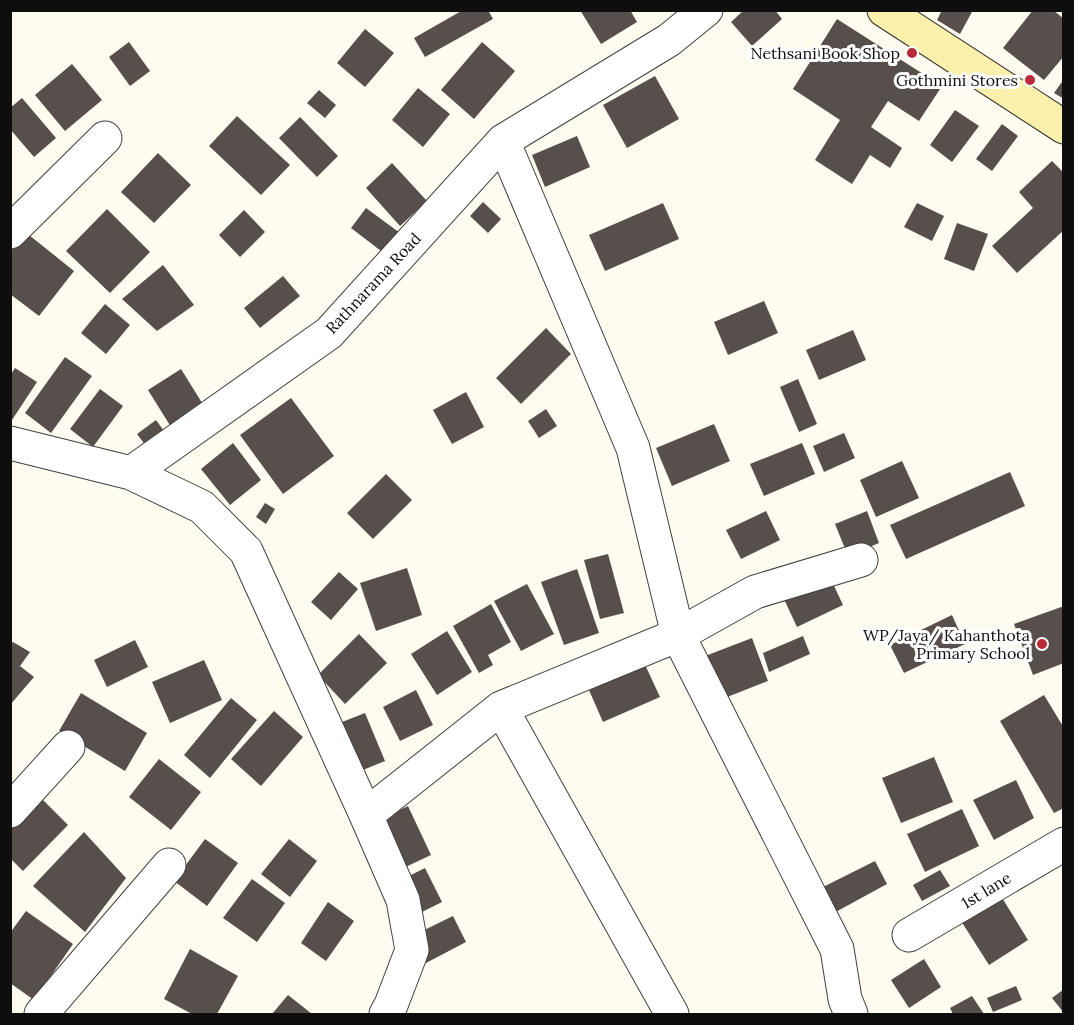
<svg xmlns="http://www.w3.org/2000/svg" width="1074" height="1025" font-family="Lora,serif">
	<rect width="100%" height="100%" fill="#fefbf0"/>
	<path fill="#574f4b" d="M 463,10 L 488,10 L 493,19 L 425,57 L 414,38 Z
		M 580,10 L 630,10 L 637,22 L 601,44 Z
		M 744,10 L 775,10 L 782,19 L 752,46 L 731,22 Z
		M 942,10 L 973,10 L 960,34 L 937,20 Z
		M 1033,10 L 1053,10 L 1064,19 L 1064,56 L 1044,80 L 1003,48 Z
		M 837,19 L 942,86 L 919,121 L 888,101 L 871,127 L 902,148 L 890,168 L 870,155 L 852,184 L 815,160 L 840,120 L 793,89 Z
		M 365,29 L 394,53 L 365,87 L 337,63 Z
		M 129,42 L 150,71 L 130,86 L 109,57 Z
		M 482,42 L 515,71 L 474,119 L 441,90 Z
		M 72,64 L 102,100 L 65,131 L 35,95 Z
		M 655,76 L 679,119 L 627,148 L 603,105 Z
		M 1064,79 L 1064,99 L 1054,93 Z
		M 418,88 L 450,114 L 423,147 L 392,120 Z
		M 319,90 L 336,105 L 325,118 L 307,103 Z
		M 22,98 L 56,138 L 34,157 L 10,129 L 10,108 Z
		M 955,110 L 979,126 L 952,162 L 930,145 Z
		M 237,116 L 290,165 L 261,195 L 209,146 Z
		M 300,117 L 338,156 L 317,177 L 279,138 Z
		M 1002,124 L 1018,136 L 992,171 L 976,159 Z
		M 577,136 L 590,167 L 545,187 L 532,155 Z
		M 158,153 L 191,185 L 154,223 L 121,192 Z
		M 1052,161 L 1064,173 L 1064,230 L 1017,273 L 992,246 L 1033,208 L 1019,192 Z
		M 392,163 L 427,201 L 400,226 L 366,188 Z
		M 483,202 L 501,219 L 488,233 L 470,216 Z
		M 663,203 L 679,239 L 605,271 L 589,235 Z
		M 917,203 L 944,216 L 932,241 L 904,227 Z
		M 366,208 L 400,233 L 385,254 L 351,228 Z
		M 107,209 L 150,252 L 110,293 L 66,251 Z
		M 244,210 L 265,232 L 240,257 L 219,235 Z
		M 957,223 L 988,234 L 974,271 L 944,259 Z
		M 19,227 L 74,271 L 39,316 L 10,294 L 10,237 Z
		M 163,265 L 194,305 L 157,331 L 122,299 Z
		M 283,276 L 300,296 L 260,328 L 244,308 Z
		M 764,301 L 778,333 L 728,355 L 714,322 Z
		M 105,304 L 130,325 L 106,354 L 81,333 Z
		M 546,328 L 571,354 L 521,404 L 496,378 Z
		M 853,330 L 866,360 L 819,380 L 806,350 Z
		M 65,357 L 92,376 L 51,433 L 25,413 Z
		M 15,368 L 37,382 L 10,423 L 10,376 Z
		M 181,369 L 204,406 L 171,427 L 148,390 Z
		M 798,379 L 817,424 L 799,432 L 780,387 Z
		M 100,389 L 123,406 L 93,447 L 70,429 Z
		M 466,392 L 484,427 L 452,444 L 433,410 Z
		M 291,398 L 334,456 L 283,494 L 240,435 Z
		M 546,409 L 557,426 L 539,438 L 528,421 Z
		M 156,420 L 167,435 L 149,450 L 137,434 Z
		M 714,424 L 730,461 L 672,486 L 656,448 Z
		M 844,433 L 855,458 L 824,472 L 813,446 Z
		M 233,443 L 261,480 L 230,505 L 201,469 Z
		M 802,443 L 815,474 L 764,496 L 750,464 Z
		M 902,461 L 919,498 L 876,517 L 860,480 Z
		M 1010,472 L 1025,506 L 906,559 L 890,525 Z
		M 386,474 L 412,500 L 373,539 L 347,513 Z
		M 265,503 L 275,509 L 266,524 L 256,517 Z
		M 766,511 L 780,540 L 741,559 L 726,530 Z
		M 867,511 L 879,543 L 848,556 L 835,524 Z
		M 608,554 L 624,613 L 600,619 L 584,560 Z
		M 407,568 L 422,615 L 376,631 L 360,583 Z
		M 577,569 L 599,633 L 564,645 L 541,582 Z
		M 339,572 L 358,589 L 331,620 L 311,602 Z
		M 829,575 L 843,605 L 797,627 L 783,597 Z
		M 527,584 L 554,634 L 521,651 L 494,601 Z
		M 491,604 L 511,642 L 488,655 L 493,665 L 479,673 L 453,626 Z
		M 1064,606 L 1064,663 L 1033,675 L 1014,624 Z
		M 952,615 L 965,644 L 904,673 L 890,645 Z
		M 447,631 L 472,672 L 437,695 L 411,654 Z
		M 359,634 L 387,663 L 345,704 L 318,675 Z
		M 803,636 L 810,654 L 769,672 L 763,653 Z
		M 752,638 L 768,681 L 717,701 L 700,658 Z
		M 135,640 L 148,667 L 107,687 L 94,660 Z
		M 13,642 L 30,652 L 20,666 L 34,677 L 10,705 L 10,644 Z
		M 641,656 L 660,697 L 603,722 L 585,681 Z
		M 204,660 L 222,700 L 170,723 L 152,682 Z
		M 416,690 L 433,725 L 400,741 L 383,707 Z
		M 81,693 L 147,733 L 125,771 L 59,731 Z
		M 1044,695 L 1064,728 L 1064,808 L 1054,813 L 1000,721 Z
		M 231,698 L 257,720 L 210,778 L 184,755 Z
		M 274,711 L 303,737 L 261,786 L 231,759 Z
		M 365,713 L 385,761 L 358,772 L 337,724 Z
		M 934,757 L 953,802 L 901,823 L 882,778 Z
		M 159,759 L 201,792 L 171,830 L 129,797 Z
		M 1016,780 L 1034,818 L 994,840 L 973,800 Z
		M 37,794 L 68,825 L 23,871 L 10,858 L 10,821 Z
		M 408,806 L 431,855 L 397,871 L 375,822 Z
		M 962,809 L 979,846 L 925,872 L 907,834 Z
		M 84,832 L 126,878 L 85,932 L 33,886 Z
		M 205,839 L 238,863 L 207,906 L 174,881 Z
		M 289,839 L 317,861 L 290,897 L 261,874 Z
		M 875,861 L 887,884 L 832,914 L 819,889 Z
		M 425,868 L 442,902 L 418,914 L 401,880 Z
		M 940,870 L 950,886 L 922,901 L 913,885 Z
		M 252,879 L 285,903 L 257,942 L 223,918 Z
		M 996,888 L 1028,940 L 989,965 L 956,913 Z
		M 328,902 L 354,921 L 326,961 L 301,943 Z
		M 26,911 L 73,944 L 34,1000 L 10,983 L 10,933 Z
		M 453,916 L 466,942 L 426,963 L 412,936 Z
		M 190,949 L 238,976 L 217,1014 L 192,1014 L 164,999 Z
		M 924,959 L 941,987 L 909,1008 L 891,980 Z
		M 1016,986 L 1022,1000 L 993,1012 L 987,998 Z
		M 1064,989 L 1064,1013 L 1052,998 Z
		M 288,995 L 312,1014 L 272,1014 Z
		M 972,996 L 984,1014 L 953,1014 L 950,1008 Z"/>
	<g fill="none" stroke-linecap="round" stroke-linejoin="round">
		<g stroke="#414141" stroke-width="35">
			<path id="minor" d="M 503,141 L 633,448 L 678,635 L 837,949 L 845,999 L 851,1014
				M 10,232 L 105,138
				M 10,443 L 131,473 L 329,333 L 503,141 L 669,40 L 706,10
				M 131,473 L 202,507 L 246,551 L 366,815 L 403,900 L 412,950 L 391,1005 L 386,1014
				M 501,708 L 672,1014
				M 10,811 L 68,747
				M 366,815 L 501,708 L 678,635 L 755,592 L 861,560
				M 909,935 L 1064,844
				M 41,1014 L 169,865"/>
		</g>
		<g stroke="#303030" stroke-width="35">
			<path id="secondary" d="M 884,10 L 1064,127"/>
		</g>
		<use href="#minor" stroke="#fff" stroke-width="33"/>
		<use href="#secondary" stroke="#fcf0ad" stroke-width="33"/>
	</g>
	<g fill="#ba2a38" stroke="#fff" stroke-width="2">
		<circle cx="912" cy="53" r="6"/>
		<circle cx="1030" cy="80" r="6"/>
		<circle cx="1042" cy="644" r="6"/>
	</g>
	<g text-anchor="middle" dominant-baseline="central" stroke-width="6" stroke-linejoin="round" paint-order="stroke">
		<g font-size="16" fill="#0e0e0e" stroke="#fff" text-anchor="end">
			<text x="900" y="53">Nethsani Book Shop</text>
			<text x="1018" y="80">Gothmini Stores</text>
			<text x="1030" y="635">WP/Jaya/ Kahanthota<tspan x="1030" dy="18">Primary School</tspan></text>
		</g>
		<g font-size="16" fill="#0e0e0e" stroke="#fff">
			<text transform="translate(373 283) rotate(-47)">Rathnarama Road</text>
			<text transform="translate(986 890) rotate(-31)">1st lane</text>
		</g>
	</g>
	<rect width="1074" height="1025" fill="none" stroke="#0e0e0e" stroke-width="24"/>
</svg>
